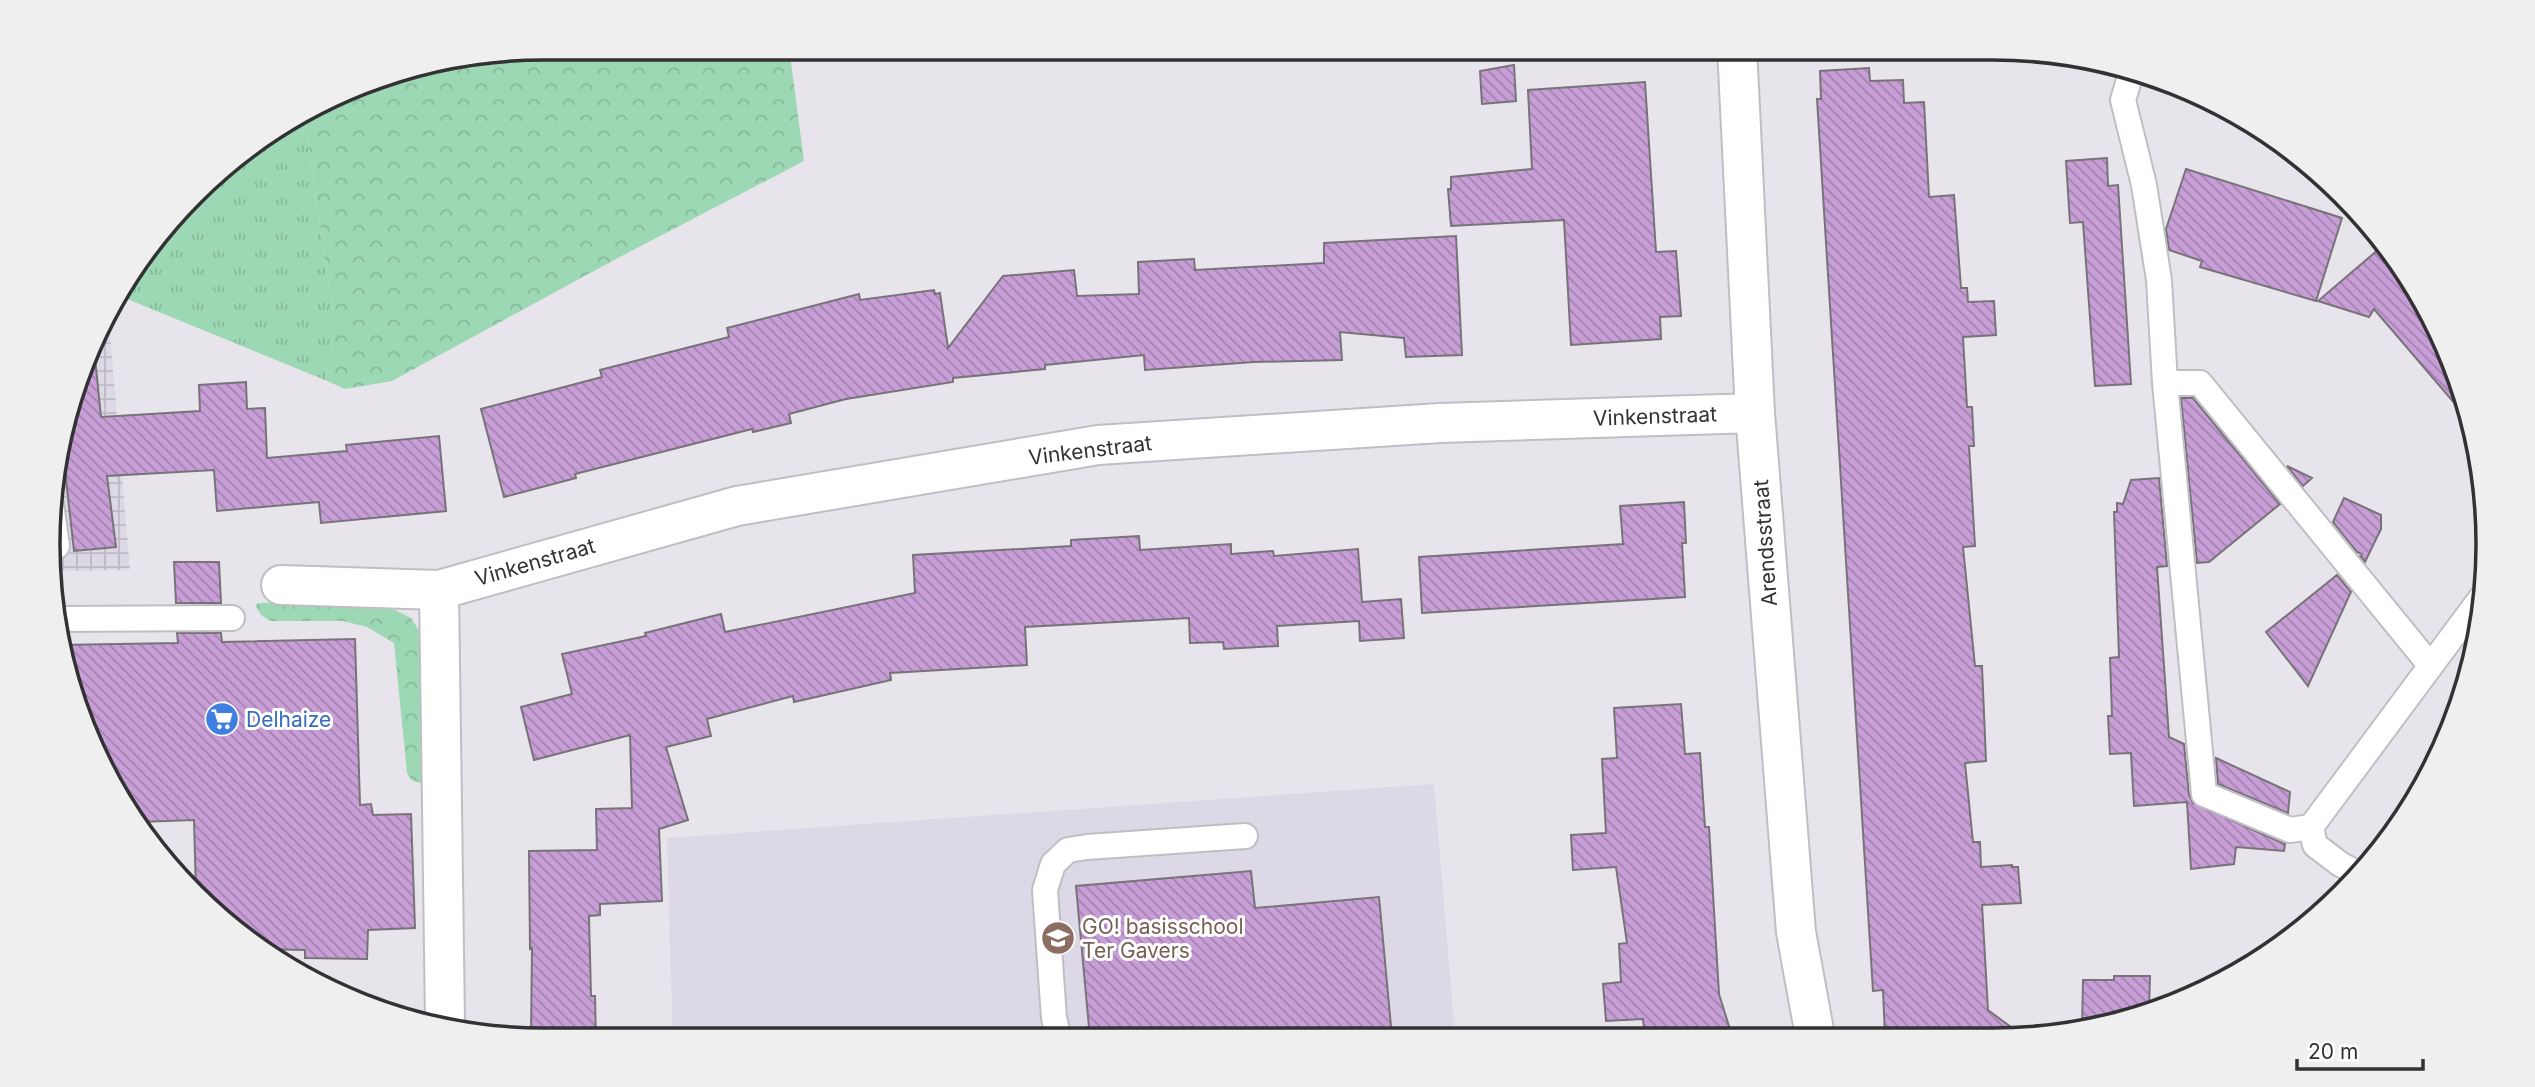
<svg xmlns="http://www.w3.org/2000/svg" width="2535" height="1087" font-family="Inter,sans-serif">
	<defs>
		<pattern id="industrial-grid" width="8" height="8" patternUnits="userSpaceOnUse" patternTransform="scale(1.75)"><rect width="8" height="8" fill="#ddd8e5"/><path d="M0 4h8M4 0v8" fill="none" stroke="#bebac5"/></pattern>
		<pattern id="grass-tufts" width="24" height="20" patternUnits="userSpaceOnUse" patternTransform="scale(1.75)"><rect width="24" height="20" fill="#9cd8b3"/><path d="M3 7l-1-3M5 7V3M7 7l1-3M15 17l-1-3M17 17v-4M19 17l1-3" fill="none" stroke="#87ba9a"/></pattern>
		<pattern id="forest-crowns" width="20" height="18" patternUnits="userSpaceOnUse" patternTransform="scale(1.75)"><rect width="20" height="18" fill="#9cd8b3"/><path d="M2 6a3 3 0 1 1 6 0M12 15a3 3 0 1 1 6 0" fill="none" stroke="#87ba9a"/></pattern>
		<pattern id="building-back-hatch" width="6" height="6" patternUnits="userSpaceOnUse" patternTransform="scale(1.75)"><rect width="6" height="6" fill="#c89ed7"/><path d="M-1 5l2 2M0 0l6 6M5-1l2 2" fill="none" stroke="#a381af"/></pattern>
	</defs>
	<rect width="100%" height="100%" fill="#e7e5eb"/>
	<path fill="#ddd8e5" d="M 1434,784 L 1455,1037 L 673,1039 L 667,838 Z"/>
	<path fill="url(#industrial-grid)" d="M 108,311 L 130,570 L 50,571 L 47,543 L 57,447 Z"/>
	<path fill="url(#grass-tufts)" d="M 303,110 L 335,326 L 325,380 L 115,294 L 217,170 Z"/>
	<path fill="url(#forest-crowns)" d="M 543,47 L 789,47 L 804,161 L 616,259 L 392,381 L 345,389 L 325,380 L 335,326 L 303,110 L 384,74 Z
		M 337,602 L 364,603 L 395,610 L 411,618 L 425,640 L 433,787 L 411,780 L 407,773 L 394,643 L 367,627 L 343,621 L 271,621 L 262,616 L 256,607 L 257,603 Z"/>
	<path fill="url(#building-back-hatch)" stroke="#777378" stroke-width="2" d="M 1514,65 L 1516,101 L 1482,104 L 1480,71 Z
		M 1869,68 L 1870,81 L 1903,80 L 1904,103 L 1924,102 L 1929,197 L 1954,195 L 1961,288 L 1967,288 L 1968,302 L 1994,301 L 1996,335 L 1963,337 L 1967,407 L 1972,407 L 1974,446 L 1969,446 L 1975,546 L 1963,547 L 1975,666 L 1982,666 L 1986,761 L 1965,763 L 1973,842 L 1980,842 L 1981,867 L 2012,865 L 2012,867 L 2018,867 L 2021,903 L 1982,905 L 1988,1010 L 2023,1036 L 1885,1036 L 1883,990 L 1873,991 L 1817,99 L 1821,99 L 1820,71 Z
		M 1645,82 L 1656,252 L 1676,251 L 1681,316 L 1660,317 L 1661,339 L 1571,345 L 1564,220 L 1451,226 L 1448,189 L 1451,189 L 1451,177 L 1532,169 L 1528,90 Z
		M 2107,158 L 2108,186 L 2118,185 L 2131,384 L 2095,386 L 2083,222 L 2070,223 L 2066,161 Z
		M 2186,169 L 2342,218 L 2316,301 L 2200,267 L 2202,261 L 2169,250 L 2166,229 Z
		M 1456,236 L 1462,355 L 1406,357 L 1404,338 L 1340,332 L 1342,360 L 1254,362 L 1145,370 L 1144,355 L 1045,365 L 1045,369 L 953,378 L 953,382 L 846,399 L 789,414 L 791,423 L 753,432 L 752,429 L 575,474 L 576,478 L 504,497 L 481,409 L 602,377 L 600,370 L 729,337 L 727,328 L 859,294 L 860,300 L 934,290 L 935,294 L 940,293 L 948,348 L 1003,276 L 1074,270 L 1077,296 L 1139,294 L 1138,262 L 1194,259 L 1195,270 L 1324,263 L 1324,243 Z
		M 2386,243 L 2437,324 L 2471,415 L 2467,418 L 2374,309 L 2369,317 L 2318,301 Z
		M 94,348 L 101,417 L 200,411 L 199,385 L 246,382 L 247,409 L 265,408 L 267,458 L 347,451 L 346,445 L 439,436 L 446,511 L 321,523 L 319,502 L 217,511 L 214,470 L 107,476 L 116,547 L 74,551 L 61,435 Z
		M 2181,398 L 2193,398 L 2280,504 L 2209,562 L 2197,563 Z
		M 2287,466 L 2312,478 L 2303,486 Z
		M 2159,478 L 2167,566 L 2157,567 L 2169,737 L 2184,744 L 2189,795 L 2193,803 L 2285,844 L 2284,851 L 2236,847 L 2234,864 L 2191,869 L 2187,802 L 2134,806 L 2131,753 L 2110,754 L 2108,716 L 2112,716 L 2110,658 L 2119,657 L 2114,512 L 2117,512 L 2117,503 L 2123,504 L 2131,480 Z
		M 2344,498 L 2381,515 L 2381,529 L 2365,562 L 2360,556 L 2362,554 L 2357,552 L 2333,522 Z
		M 1684,502 L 1686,543 L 1682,543 L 1685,597 L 1422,613 L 1419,557 L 1623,544 L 1620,506 Z
		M 1139,536 L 1140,550 L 1231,544 L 1231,554 L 1273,551 L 1274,556 L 1358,549 L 1362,602 L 1401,599 L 1404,638 L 1360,641 L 1359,621 L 1277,626 L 1278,646 L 1224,649 L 1223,642 L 1190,643 L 1189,618 L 1025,627 L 1027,665 L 890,673 L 891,680 L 794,702 L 793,696 L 707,719 L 711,736 L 666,747 L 688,820 L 659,829 L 662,901 L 600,904 L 600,915 L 589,916 L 591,996 L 595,996 L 596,1040 L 531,1038 L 532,948 L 530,949 L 529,851 L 597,850 L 596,809 L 632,808 L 630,735 L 534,760 L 521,707 L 572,694 L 562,654 L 646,636 L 645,633 L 721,614 L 725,632 L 915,593 L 913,555 L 1071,546 L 1071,540 Z
		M 174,562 L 219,562 L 221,603 L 176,603 Z
		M 2337,575 L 2351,592 L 2308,686 L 2266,632 Z
		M 177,633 L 221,633 L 222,642 L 355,639 L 360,805 L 371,804 L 373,815 L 411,814 L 415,928 L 368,930 L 367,959 L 305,958 L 305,950 L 261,949 L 217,917 L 196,892 L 194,820 L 138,822 L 114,792 L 59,645 L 178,643 Z
		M 1681,704 L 1685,754 L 1700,753 L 1705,827 L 1709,827 L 1719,994 L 1732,1036 L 1645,1037 L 1643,1019 L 1606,1021 L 1603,984 L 1621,982 L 1619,944 L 1627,943 L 1616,867 L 1573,870 L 1571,835 L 1606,833 L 1602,759 L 1617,758 L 1614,708 Z
		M 2216,758 L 2290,792 L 2288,813 L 2218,784 Z
		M 1251,871 L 1255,908 L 1379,897 L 1392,1037 L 1184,1038 L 1184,1034 L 1132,1038 L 1090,1038 L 1076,886 Z
		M 2114,976 L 2150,976 L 2149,1011 L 2082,1029 L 2083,980 L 2114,980 Z"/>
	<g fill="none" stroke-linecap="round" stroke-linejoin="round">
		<g stroke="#c0bec4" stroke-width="28">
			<path id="lane" d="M 2132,70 L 2123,100 L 2144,185 L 2159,280 L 2165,383 L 2204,794 L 2290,830 L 2311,827 L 2315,845 L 2340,864 L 2357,873
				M 2165,383 L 2200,383 L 2430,665
				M 51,504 L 57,546
				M 55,619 L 232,618
				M 2311,827 L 2484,594
				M 1059,1038 L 1054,1018 L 1045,890 L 1053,864 L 1068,850 L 1087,847 L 1245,836"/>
		</g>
		<g stroke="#c0bec4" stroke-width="42">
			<path id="street" d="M 1737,47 L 1755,413 L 1796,932 L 1815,1036
				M 281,585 L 439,590
				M 445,1023 L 439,590 L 737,506 L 1098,445 L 1440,423 L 1755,413"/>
		</g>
		<use href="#lane" stroke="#fff" stroke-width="24"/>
		<use href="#street" stroke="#fff" stroke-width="38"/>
	</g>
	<defs>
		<g id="supermarket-disc" transform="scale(1.75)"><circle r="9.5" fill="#3f7fe0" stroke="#fff"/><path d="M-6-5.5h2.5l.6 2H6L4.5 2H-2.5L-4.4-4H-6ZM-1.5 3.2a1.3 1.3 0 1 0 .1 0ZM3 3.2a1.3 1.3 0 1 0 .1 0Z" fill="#fff"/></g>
		<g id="school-disc" transform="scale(1.75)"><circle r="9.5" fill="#8d6e63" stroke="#fff"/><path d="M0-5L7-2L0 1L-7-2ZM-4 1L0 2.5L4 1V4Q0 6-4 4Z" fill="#fff"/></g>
	</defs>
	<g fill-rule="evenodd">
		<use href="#supermarket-disc" x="222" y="719"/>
		<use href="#school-disc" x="1058" y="938"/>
	</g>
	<g text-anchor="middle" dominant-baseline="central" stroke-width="6" stroke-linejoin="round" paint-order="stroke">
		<g font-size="21" fill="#323133" stroke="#fff">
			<text transform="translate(1655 416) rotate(-2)">Vinkenstraat</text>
			<text transform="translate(1090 450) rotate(-7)">Vinkenstraat</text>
			<text transform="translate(1765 543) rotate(-94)">Arendsstraat</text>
			<text transform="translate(535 562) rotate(-16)">Vinkenstraat</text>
		</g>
		<g font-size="21" fill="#366cbe" stroke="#fff" text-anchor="start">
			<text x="246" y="719">Delhaize</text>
		</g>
		<g font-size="21" fill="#785e54" stroke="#fff" text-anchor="start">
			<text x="1082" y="926">GO! basisschool<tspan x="1082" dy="24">Ter Gavers</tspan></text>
		</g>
	</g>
	<path d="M0 0H2535V1087H0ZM544 60H1992A484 484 0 0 1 2476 544V544A484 484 0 0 1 1992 1028H544A484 484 0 0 1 60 544V544A484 484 0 0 1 544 60Z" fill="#efefef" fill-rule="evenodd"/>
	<path fill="none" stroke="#323133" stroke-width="3.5" d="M544 60H1992A484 484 0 0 1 2476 544V544A484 484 0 0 1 1992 1028H544A484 484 0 0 1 60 544V544A484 484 0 0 1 544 60Z"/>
	<path d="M2297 1059v10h126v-10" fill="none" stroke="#323133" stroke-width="3.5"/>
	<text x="2308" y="1059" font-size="21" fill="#323133" stroke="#ffffff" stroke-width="5" paint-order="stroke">20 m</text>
</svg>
